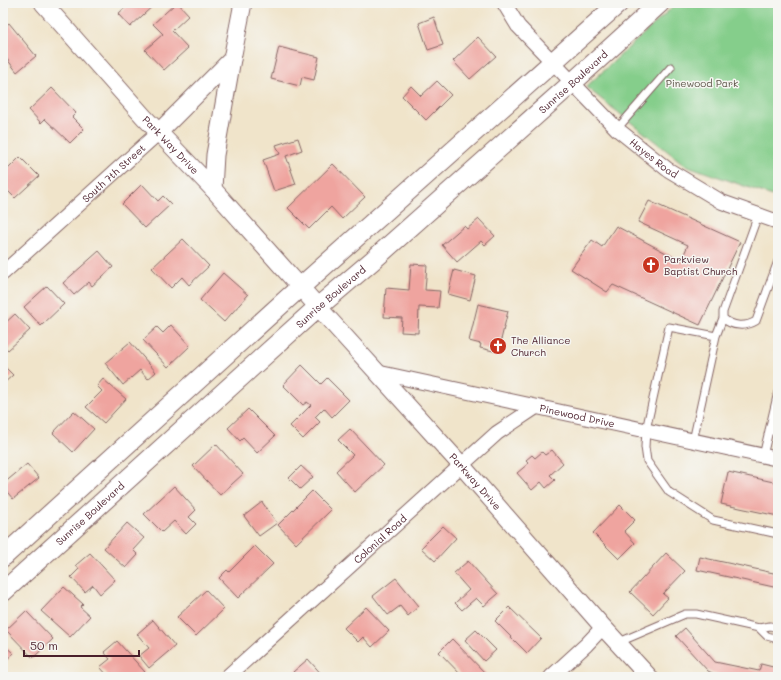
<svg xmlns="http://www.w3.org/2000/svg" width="781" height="680" font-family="Mali,sans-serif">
	<rect width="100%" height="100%" fill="#f6f6f2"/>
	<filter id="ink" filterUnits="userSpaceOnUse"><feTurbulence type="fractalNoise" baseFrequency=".025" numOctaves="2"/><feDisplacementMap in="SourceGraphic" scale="8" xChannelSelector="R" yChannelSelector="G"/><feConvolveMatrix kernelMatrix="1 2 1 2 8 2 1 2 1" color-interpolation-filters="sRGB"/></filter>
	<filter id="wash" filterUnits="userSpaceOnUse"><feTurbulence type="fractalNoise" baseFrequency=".012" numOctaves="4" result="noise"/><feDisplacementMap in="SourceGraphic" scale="16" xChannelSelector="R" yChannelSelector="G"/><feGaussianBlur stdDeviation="0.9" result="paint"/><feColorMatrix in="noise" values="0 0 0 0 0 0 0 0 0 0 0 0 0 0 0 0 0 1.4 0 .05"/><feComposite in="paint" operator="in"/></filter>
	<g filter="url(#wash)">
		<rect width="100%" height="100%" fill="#f0e4ca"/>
		<path fill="#85ce8b" stroke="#68765b" d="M 677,3 L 778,3 L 778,198 L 685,165 L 586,87 Z"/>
		<g id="blocks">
			<path fill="#efa49f" d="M 128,3 L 156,3 L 130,27 L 118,14 L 129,4 Z
				M 176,3 L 178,3 L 189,15 L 172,31 L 188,48 L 164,70 L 145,50 L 163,34 L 153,24 Z
				M 434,17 L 443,45 L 428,50 L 419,23 Z
				M 9,23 L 36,56 L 17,72 L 3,54 L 3,28 Z
				M 478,37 L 496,56 L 470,79 L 453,61 Z
				M 279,47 L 319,57 L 314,80 L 302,77 L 300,86 L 271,79 Z
				M 437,81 L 451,95 L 426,120 L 402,96 L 411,86 L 421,96 Z
				M 52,88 L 76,113 L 72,117 L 84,129 L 70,143 L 45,119 L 41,123 L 29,110 Z
				M 298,138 L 302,150 L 286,156 L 296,184 L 274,191 L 263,160 L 280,154 L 276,145 Z
				M 20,157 L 39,176 L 15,198 L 3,186 L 3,174 Z
				M 333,164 L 365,197 L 342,219 L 331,207 L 309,229 L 288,208 Z
				M 142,184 L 158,201 L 163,196 L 171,204 L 145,228 L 122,204 Z
				M 649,201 L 740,242 L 700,325 L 613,285 L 607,292 L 571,269 L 592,240 L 602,247 L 616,226 L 681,261 L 688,245 L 638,222 Z
				M 479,219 L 495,236 L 485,245 L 481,241 L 457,262 L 442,245 L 464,226 L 467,229 Z
				M 183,239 L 209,266 L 189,285 L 182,277 L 171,288 L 152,268 Z
				M 99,251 L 113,267 L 92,286 L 89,282 L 74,295 L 63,283 Z
				M 411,264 L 427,265 L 425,290 L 440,291 L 438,308 L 419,307 L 418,333 L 401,332 L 402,318 L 384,317 L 386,288 L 409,290 Z
				M 454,270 L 476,276 L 470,300 L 448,294 Z
				M 223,273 L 248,295 L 224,322 L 200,300 Z
				M 47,286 L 64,304 L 41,326 L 24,307 Z
				M 478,304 L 508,311 L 498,352 L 480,348 L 481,344 L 469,341 Z
				M 15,314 L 30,330 L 8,350 L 3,345 L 3,325 Z
				M 171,325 L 190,346 L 168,367 L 143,340 L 157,327 L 163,333 Z
				M 130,342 L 156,372 L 148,379 L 140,370 L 123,385 L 105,363 Z
				M 3,365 L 13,375 L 3,384 Z
				M 302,365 L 321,384 L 327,378 L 349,400 L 332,417 L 324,408 L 315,417 L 320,422 L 303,439 L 290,426 L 311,405 L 307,402 L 303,405 L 283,385 Z
				M 103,379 L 126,399 L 104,423 L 86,407 L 102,391 L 97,386 Z
				M 248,409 L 275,436 L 257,453 L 243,438 L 240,441 L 228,428 Z
				M 74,411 L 94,429 L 73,452 L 53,433 Z
				M 350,429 L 384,465 L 355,492 L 336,471 L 353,455 L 338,440 Z
				M 216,444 L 243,474 L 220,495 L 193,466 Z
				M 552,450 L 563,463 L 550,475 L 555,480 L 546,488 L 541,482 L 532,490 L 517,473 L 529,463 L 526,460 L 532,455 L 535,458 L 542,452 L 545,455 Z
				M 27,464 L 39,478 L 13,499 L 3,487 L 3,484 Z
				M 301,466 L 313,477 L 300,489 L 289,478 Z
				M 728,472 L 778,483 L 778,516 L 721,504 Z
				M 174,486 L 196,510 L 189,517 L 196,524 L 186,534 L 174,521 L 162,532 L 144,514 Z
				M 312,491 L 331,510 L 296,544 L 278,525 Z
				M 262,502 L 277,523 L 259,536 L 244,516 Z
				M 620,505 L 635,520 L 624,531 L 635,543 L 619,559 L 593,533 Z
				M 127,523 L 144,538 L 133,550 L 138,555 L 126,568 L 104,548 Z
				M 443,526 L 456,538 L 435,561 L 421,548 Z
				M 255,546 L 273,564 L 238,598 L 219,578 L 227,570 L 229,572 Z
				M 90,553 L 115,580 L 100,594 L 93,585 L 85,592 L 71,577 L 79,569 L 76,565 Z
				M 666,553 L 685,571 L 663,594 L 668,598 L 653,614 L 630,592 Z
				M 700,557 L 778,574 L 778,588 L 697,570 Z
				M 468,561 L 498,594 L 484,606 L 476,598 L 462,610 L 455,603 L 469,590 L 454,573 Z
				M 396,578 L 419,606 L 408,616 L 400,606 L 388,615 L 373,596 Z
				M 64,587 L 83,604 L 80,607 L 90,616 L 70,637 L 41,611 Z
				M 206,590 L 224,609 L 196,636 L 177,617 Z
				M 366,607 L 389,631 L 372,647 L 363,637 L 358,642 L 344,628 Z
				M 509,607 L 541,638 L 527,653 L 495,621 Z
				M 26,611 L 53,639 L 33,658 L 6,630 Z
				M 153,620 L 175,646 L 149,668 L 139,656 L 149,648 L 137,634 Z
				M 685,628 L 715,662 L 759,671 L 761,664 L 777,668 L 775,677 L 727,677 L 714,674 L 708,671 L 676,636 Z
				M 476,630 L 496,650 L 484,661 L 465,640 Z
				M 452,639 L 489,677 L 463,677 L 439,652 Z
				M 117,641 L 145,672 L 138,677 L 109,677 L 100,667 L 110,659 L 104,652 Z
				M 3,644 L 13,653 L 3,664 Z
				M 308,659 L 324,677 L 298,677 L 293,672 Z"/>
		</g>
	</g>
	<g filter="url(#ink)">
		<use href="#blocks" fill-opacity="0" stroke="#846463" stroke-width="1"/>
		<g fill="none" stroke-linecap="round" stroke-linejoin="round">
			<g stroke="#846463" stroke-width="9">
				<path id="service" d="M 617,129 L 671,67
					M 758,215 L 723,312 L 723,318 C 732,327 746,327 756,321 L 778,261
					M 716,336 L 723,318
					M 769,430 L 778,432
					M 693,441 L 716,336 L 669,327 L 646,430 L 645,447 L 647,461 L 669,492 L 713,520 L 778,534
					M 763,456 L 778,392
					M 759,628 L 767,636 L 778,639
					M 617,643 L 685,614 L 696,614 L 759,628 L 770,626 L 778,628"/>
			</g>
			<g stroke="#846463" stroke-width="16">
				<g id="minor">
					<path id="s1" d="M 504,3 L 518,26 L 617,129 L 667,169 L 722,202 L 778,222"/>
					<path id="s2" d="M 3,273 L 158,133"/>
					<path id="s3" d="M 376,372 L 778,459"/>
					<path id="s4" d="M 227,677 L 497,433 L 536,407"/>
					<path d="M 551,677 L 586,645 L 603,627"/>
				</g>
			</g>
			<g stroke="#846463" stroke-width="19">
				<g id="tertiary">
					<path id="s5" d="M 43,3 L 144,117 L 213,189 L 318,307 L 462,466 L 603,627 L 649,677"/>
					<path d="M 158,133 L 232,59 L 243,3"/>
					<path d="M 213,189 L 215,155 L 232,59"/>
				</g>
			</g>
			<g stroke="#846463" stroke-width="21">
				<g id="secondary">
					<path d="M 3,557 L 287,299 L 619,3"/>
					<path id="s6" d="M 3,592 L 318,307 L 372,261 L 572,83 L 660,3"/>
				</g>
			</g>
			<use href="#service" stroke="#fff" stroke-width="7"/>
			<use href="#minor" stroke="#fff" stroke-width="14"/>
			<use href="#tertiary" stroke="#fff" stroke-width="17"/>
			<use href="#secondary" stroke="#fff" stroke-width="19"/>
		</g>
	</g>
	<defs>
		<g id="church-disc" transform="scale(0.9)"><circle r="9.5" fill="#c8321e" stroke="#f6f6f2"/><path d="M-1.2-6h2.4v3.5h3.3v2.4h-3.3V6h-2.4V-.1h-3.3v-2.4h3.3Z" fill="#fff"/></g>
	</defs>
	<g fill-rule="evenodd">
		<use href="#church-disc" x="651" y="265"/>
		<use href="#church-disc" x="498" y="346"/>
	</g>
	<g text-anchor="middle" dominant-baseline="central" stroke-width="3" stroke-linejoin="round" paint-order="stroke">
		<g font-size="10" fill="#4a1f2b" stroke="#f6f6f2">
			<text stroke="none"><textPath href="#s6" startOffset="765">Sunrise Boulevard</textPath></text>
			<text stroke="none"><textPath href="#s5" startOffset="191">Park Way Drive</textPath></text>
			<text stroke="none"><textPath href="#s1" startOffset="217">Hayes Road</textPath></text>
			<text stroke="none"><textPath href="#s2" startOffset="149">South 7th Street</textPath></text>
			<text stroke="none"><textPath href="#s6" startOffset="441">Sunrise Boulevard</textPath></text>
			<text stroke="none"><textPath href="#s3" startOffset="206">Pinewood Drive</textPath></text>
			<text stroke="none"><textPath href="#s5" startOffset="645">Parkway Drive</textPath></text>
			<text stroke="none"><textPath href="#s6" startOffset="117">Sunrise Boulevard</textPath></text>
			<text stroke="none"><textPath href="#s4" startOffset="206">Colonial Road</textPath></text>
		</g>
		<g font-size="10" fill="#5c5448" stroke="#f6f6f2">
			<text x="702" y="83">Pinewood Park</text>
		</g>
		<g font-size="10" fill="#4a1f2b" stroke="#f6f6f2" text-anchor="start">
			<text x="664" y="259">Parkview<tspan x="664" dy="12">Baptist Church</tspan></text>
			<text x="511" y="340">The Alliance<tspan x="511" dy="12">Church</tspan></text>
		</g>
	</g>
	<rect width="781" height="680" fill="none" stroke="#f6f6f2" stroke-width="16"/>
	<path d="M24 650v6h115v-6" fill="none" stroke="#4a1f2b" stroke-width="2"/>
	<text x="30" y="650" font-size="12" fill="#4a1f2b" stroke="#f6f6f2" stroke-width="3" paint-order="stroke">50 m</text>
</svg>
